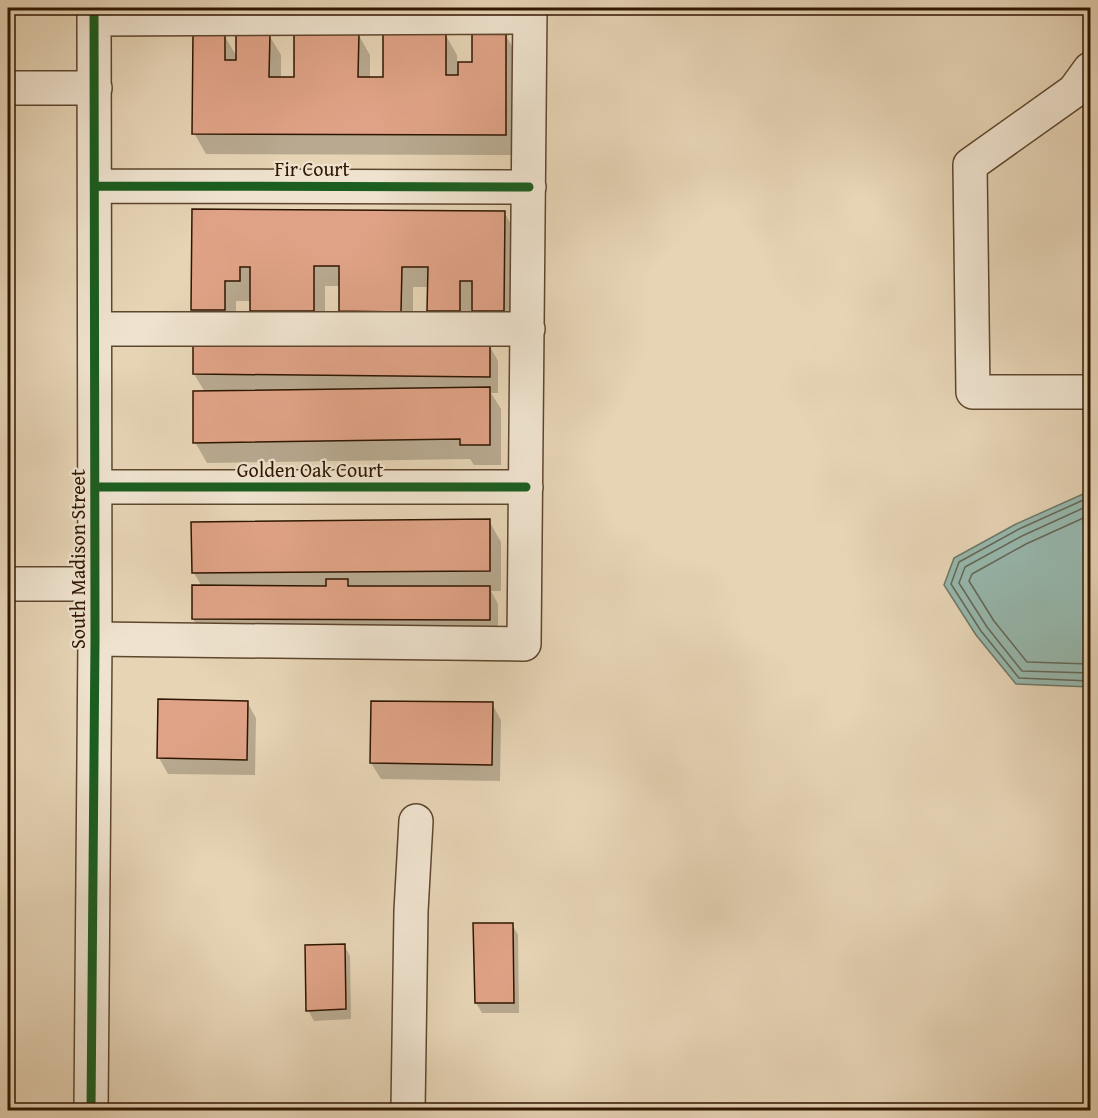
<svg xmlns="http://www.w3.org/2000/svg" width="1098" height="1118" font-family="'Gentium Book Plus',serif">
	<rect width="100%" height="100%" fill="#e6d4b5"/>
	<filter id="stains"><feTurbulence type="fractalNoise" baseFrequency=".00333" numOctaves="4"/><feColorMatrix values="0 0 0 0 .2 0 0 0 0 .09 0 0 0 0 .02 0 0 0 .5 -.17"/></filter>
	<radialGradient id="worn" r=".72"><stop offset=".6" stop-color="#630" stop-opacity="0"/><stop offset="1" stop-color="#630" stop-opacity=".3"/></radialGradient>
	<path fill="#96b8ae" stroke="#6d7768" stroke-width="1.5" d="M 1090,491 L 1090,687 L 1016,684 L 976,635 L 944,585 L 954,558 L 1016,524 Z"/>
	<path fill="#0003" d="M 358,34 L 370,55 L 370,78 L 385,78 L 445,34 L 457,55 L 457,64 L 474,64 L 505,34 L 517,55 L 517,155 L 206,154 L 194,133 L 224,35 L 237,57 L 269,35 L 281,55 L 281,78 L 296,78 Z
		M 194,210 L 504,212 L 516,233 L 516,331 L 485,331 L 471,307 L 471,331 L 441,331 L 429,310 L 429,287 L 413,287 L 413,332 L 352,331 L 340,311 L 340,286 L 325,286 L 325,331 L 263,331 L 252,310 L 252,301 L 236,301 L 236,330 L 205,330 L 193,310 Z
		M 489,345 L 498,361 L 498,393 L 491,393 L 501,409 L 501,465 L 474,465 L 470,459 L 207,463 L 195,442 L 205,392 L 194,374 Z
		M 489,521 L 501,542 L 501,591 L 491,591 L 498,604 L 498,636 L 203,635 L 193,619 L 202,587 L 194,573 L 193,523 Z
		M 247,702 L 256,718 L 255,775 L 168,774 L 159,758 Z
		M 372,702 L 492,704 L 501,720 L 500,781 L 381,779 L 371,763 Z
		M 512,924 L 518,935 L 519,1013 L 482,1013 L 476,1003 Z
		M 344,945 L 350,956 L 351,1019 L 314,1021 L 308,1010 Z"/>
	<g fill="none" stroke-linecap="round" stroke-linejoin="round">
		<path stroke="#636757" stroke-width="1.5" d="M 1090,497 L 1019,529 L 959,562 L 951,584 L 981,631 L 1019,678 L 1090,681
			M 1090,505 L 1022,536 L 965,567 L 959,583 L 987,627 L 1022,671 L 1090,673
			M 1090,515 L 1026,544 L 972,574 L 969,581 L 994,621 L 1027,662 L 1090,664"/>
	</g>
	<path fill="#dfa286" stroke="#301600" stroke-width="1.5" d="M 294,32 L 359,33 L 358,77 L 383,77 L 383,33 L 446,33 L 446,75 L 458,75 L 458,62 L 472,62 L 472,33 L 506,33 L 506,135 L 192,134 L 193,33 L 225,33 L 225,60 L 236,60 L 236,33 L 270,33 L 269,77 L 294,77 Z
		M 192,209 L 505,211 L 504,311 L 472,311 L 472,281 L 460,281 L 460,311 L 427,311 L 428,267 L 402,267 L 401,312 L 339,311 L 339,266 L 314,266 L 314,311 L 250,311 L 250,267 L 240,267 L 240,281 L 225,281 L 225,310 L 191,310 Z
		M 193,340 L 490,344 L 490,377 L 193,374 Z
		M 490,387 L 490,445 L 460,445 L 460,439 L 193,443 L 193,391 Z
		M 490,519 L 490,571 L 192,573 L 191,522 Z
		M 326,579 L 348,579 L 348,586 L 490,586 L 490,620 L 192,619 L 192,585 L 326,586 Z
		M 158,699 L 248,701 L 247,760 L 157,758 Z
		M 371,701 L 493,702 L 492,765 L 370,763 Z
		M 473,923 L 513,923 L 514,1003 L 475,1003 Z
		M 345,944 L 346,1009 L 306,1011 L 305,945 Z"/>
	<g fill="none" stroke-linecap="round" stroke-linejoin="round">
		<g stroke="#5e462d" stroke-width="36">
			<path id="minor" d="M 94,19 L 530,17
				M 1090,69 L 1074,91 L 970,165 L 973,392 L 1090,392
				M 8,88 L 95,88
				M 95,186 L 529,187
				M 95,329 L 528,329
				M 95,487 L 526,487
				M 8,584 L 95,584
				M 95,639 L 524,644 L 530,8
				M 91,1110 L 95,639 L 94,8
				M 408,1110 L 411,911 L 416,821"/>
		</g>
		<use href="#minor" stroke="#efe3cf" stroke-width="33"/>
		<g stroke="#efe3cf" stroke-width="13">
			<path id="cycleway" d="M 95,186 L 529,187
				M 95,487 L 526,487
				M 91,1110 L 95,639 L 94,8"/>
		</g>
		<use href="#cycleway" stroke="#1b5e20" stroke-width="9"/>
	</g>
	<g text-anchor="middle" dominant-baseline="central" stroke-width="4.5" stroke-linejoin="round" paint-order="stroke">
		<g font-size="20" fill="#301600" stroke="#efe3cf">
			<text x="312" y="168">Fir Court</text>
			<text x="310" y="469">Golden Oak Court</text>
			<text transform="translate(77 559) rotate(-90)">South Madison Street</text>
		</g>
	</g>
	<rect width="1098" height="1118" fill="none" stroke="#e6d4b5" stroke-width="30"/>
	<rect x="9" y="9" width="1080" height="1100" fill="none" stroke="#301600" stroke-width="3"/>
	<rect x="15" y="15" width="1068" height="1088" fill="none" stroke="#301600" stroke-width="1.5"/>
	<rect width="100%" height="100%" filter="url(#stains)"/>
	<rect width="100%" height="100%" fill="url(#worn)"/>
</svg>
